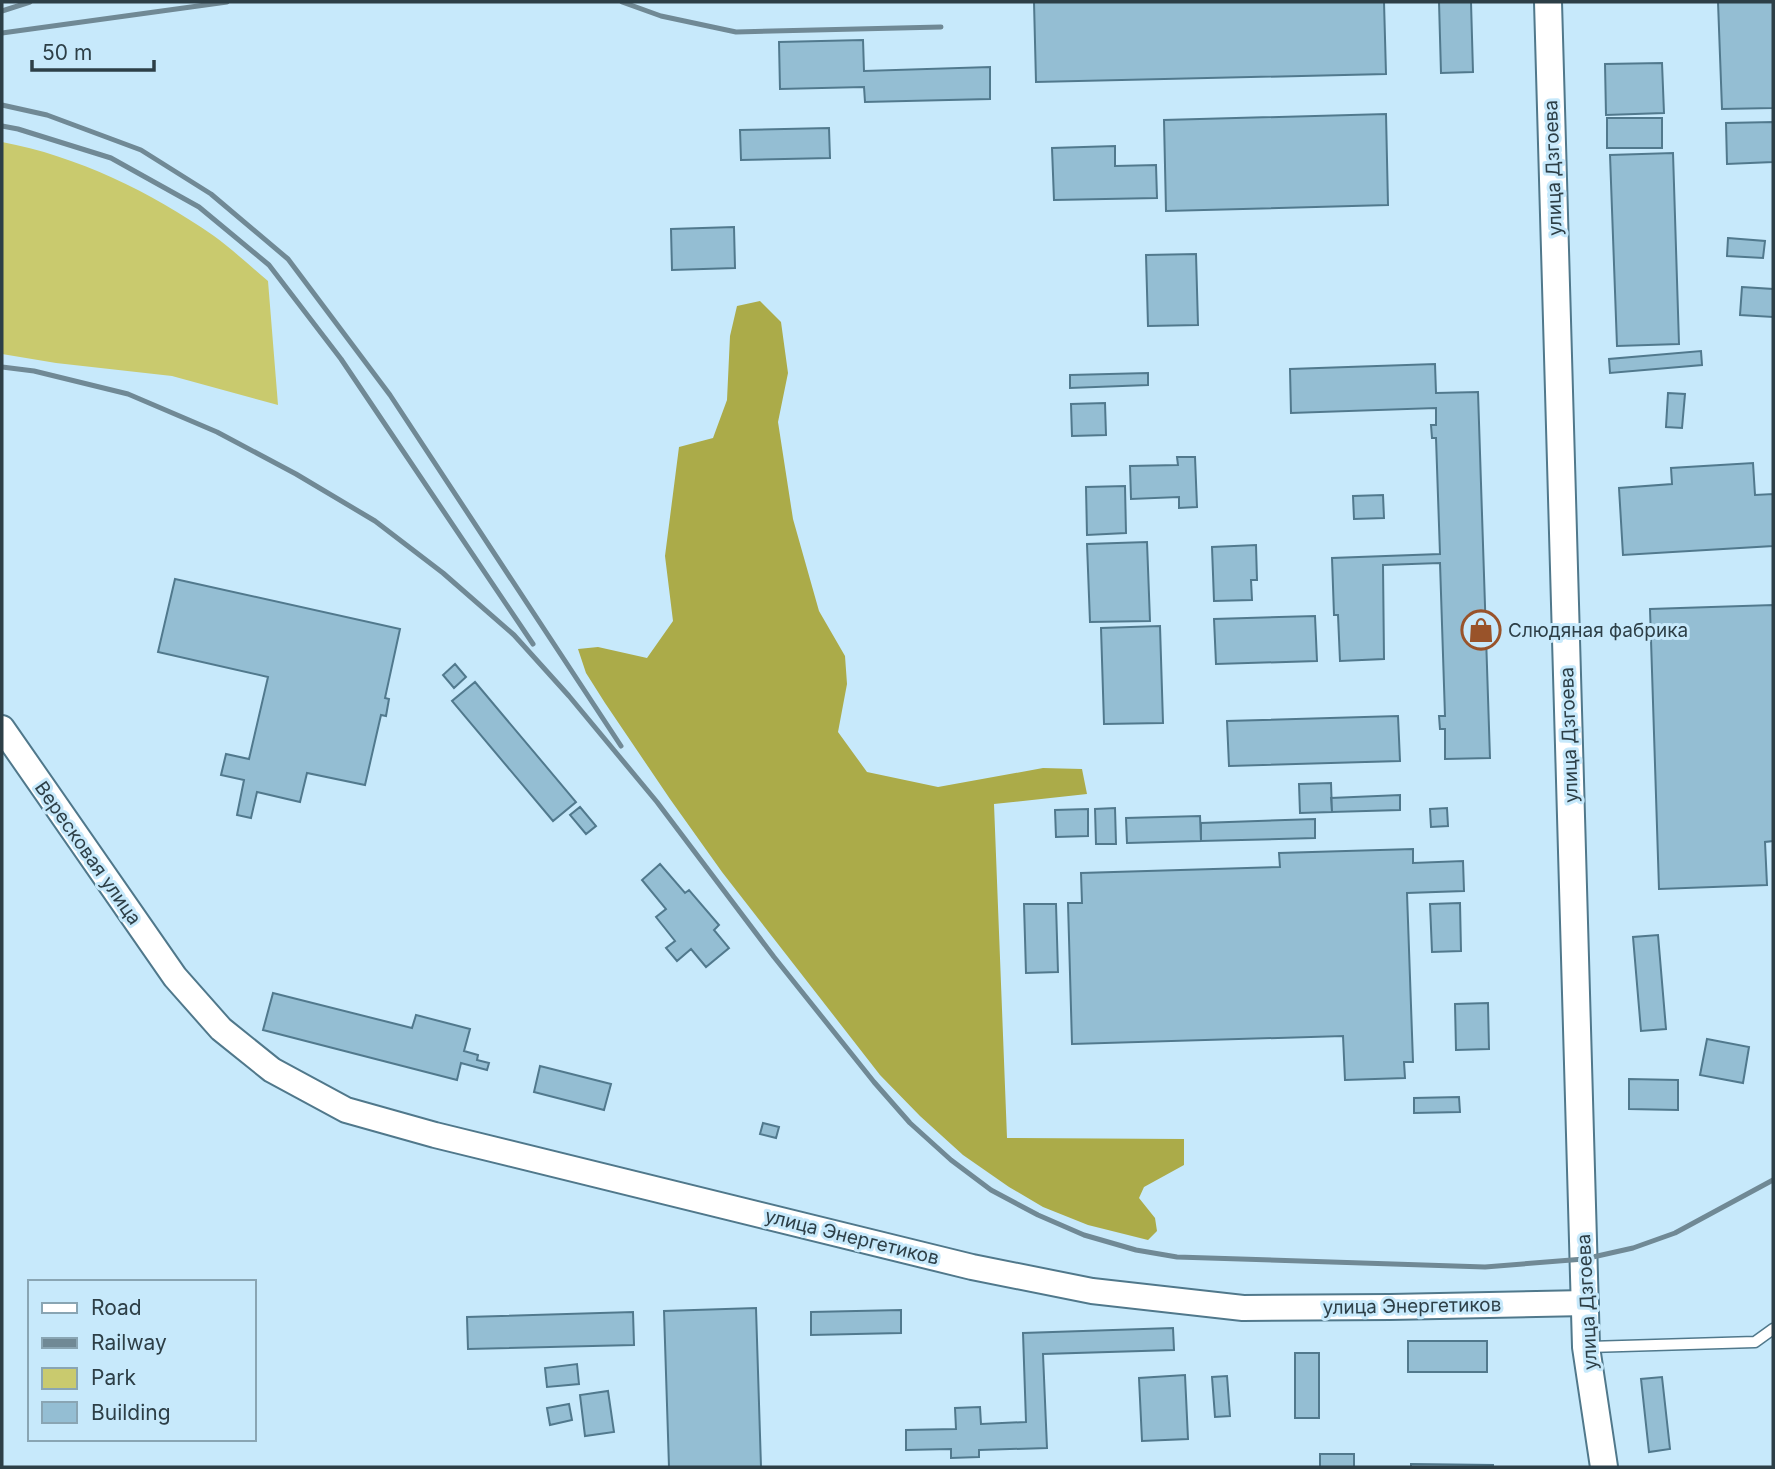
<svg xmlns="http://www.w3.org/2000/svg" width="1775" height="1469" font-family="Inter,sans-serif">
	<rect width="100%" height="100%" fill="#c7e9fb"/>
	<path fill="#c9ca6e" d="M 2,142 C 77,156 151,192 214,236 C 233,250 250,266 268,281 L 278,405 L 172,376 L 56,363 L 2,354 Z"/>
	<path fill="#abab49" d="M 760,301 L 781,322 L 788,373 L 778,422 L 793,519 L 819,611 L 845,656 L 847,684 L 838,732 L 867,772 L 938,787 L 1043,768 L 1082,769 L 1087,794 L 994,804 L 1007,1138 L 1184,1139 L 1184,1165 L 1144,1187 L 1139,1198 L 1155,1218 L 1157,1231 L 1148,1240 L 1088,1225 L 1043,1207 L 1009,1187 L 963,1155 L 920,1116 L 880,1075 L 722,872 L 670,799 L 605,703 L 586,673 L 578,649 L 598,647 L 647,658 L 673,621 L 665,556 L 679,447 L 713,438 L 727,400 L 730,336 L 737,306 Z"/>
	<path fill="#94bed3" stroke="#51798d" stroke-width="2" d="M 1034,2 L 1384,2 L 1386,74 L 1036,82 Z
		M 1439,2 L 1471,2 L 1473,72 L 1441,73 Z
		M 1718,2 L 1773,2 L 1773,108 L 1722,109 Z
		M 863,40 L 864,71 L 990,67 L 990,99 L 865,102 L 864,87 L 780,89 L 779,42 Z
		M 1662,63 L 1664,113 L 1606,115 L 1605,64 Z
		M 1386,114 L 1388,205 L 1166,211 L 1164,120 Z
		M 1607,118 L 1662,118 L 1662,148 L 1607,148 Z
		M 1773,122 L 1773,162 L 1727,164 L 1726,123 Z
		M 829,128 L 830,158 L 741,160 L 740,130 Z
		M 1115,146 L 1115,166 L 1156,165 L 1157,198 L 1054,200 L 1052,148 Z
		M 1673,153 L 1679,344 L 1617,346 L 1610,155 Z
		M 734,227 L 735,268 L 672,270 L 671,229 Z
		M 1728,238 L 1765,241 L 1763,258 L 1727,256 Z
		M 1196,254 L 1198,325 L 1148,326 L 1146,255 Z
		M 1742,287 L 1773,289 L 1773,317 L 1740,315 Z
		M 1701,351 L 1702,365 L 1610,373 L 1609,359 Z
		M 1435,364 L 1436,393 L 1478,392 L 1490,758 L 1445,759 L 1445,729 L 1440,729 L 1439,716 L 1445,716 L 1440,563 L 1383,565 L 1384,659 L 1340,661 L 1338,615 L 1334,615 L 1332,558 L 1440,554 L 1436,438 L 1432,438 L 1431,425 L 1436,425 L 1436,408 L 1291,413 L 1290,369 Z
		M 1148,373 L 1148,385 L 1070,388 L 1070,375 Z
		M 1668,393 L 1685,394 L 1682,428 L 1666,427 Z
		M 1105,403 L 1106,435 L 1072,436 L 1071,404 Z
		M 1177,457 L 1195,457 L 1197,507 L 1179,508 L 1179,497 L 1131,499 L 1130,466 L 1178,465 Z
		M 1753,463 L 1755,495 L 1773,494 L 1773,546 L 1623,555 L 1619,488 L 1672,484 L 1671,468 Z
		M 1125,486 L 1126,533 L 1087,535 L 1086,487 Z
		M 1383,495 L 1384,518 L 1354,519 L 1353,496 Z
		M 1147,542 L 1150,621 L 1090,622 L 1087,544 Z
		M 1256,545 L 1257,580 L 1251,580 L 1252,600 L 1214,601 L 1212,547 Z
		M 175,579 L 400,629 L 385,698 L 389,699 L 386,716 L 381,715 L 365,785 L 307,773 L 300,802 L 257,792 L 251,818 L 237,815 L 244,780 L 221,775 L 226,754 L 249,759 L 268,677 L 158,652 Z
		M 1773,605 L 1773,841 L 1765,842 L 1767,885 L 1659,889 L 1650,609 Z
		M 1315,616 L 1317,661 L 1216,664 L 1214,619 Z
		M 1160,626 L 1163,723 L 1104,724 L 1101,628 Z
		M 455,664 L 466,677 L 454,688 L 443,675 Z
		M 475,682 L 576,802 L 553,821 L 452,701 Z
		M 1398,716 L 1400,761 L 1229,766 L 1227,721 Z
		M 1331,783 L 1332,812 L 1300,813 L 1299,784 Z
		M 1400,795 L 1400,810 L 1332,812 L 1331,798 Z
		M 580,807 L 596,826 L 586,834 L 570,815 Z
		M 1115,808 L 1116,844 L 1096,844 L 1095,809 Z
		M 1447,808 L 1448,826 L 1431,827 L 1430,809 Z
		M 1088,809 L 1088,836 L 1056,837 L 1055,810 Z
		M 1200,816 L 1201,841 L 1127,843 L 1126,818 Z
		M 1315,819 L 1315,838 L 1201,841 L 1201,823 Z
		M 1413,849 L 1413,863 L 1463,861 L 1464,891 L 1407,893 L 1413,1062 L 1404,1062 L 1405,1078 L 1345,1080 L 1343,1036 L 1072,1044 L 1068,903 L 1082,903 L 1081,873 L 1280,867 L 1279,853 Z
		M 660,864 L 685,893 L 689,890 L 719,925 L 714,930 L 729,948 L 706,967 L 691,949 L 677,961 L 666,948 L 675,941 L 656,917 L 666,909 L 642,880 Z
		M 1460,903 L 1461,951 L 1432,952 L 1430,904 Z
		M 1024,904 L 1056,904 L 1058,972 L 1026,973 Z
		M 1658,935 L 1666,1029 L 1641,1031 L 1633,937 Z
		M 273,993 L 412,1028 L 416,1015 L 470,1029 L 464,1051 L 478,1055 L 477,1060 L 489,1063 L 487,1070 L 461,1063 L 457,1080 L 263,1030 Z
		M 1488,1003 L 1489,1049 L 1456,1050 L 1455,1004 Z
		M 1707,1039 L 1749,1047 L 1743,1083 L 1700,1075 Z
		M 540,1066 L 611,1084 L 604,1110 L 534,1092 Z
		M 1629,1079 L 1678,1080 L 1678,1110 L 1629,1109 Z
		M 1459,1097 L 1460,1112 L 1414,1113 L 1414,1098 Z
		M 763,1123 L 779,1127 L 776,1138 L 760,1134 Z
		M 756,1308 L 761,1467 L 669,1467 L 664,1311 Z
		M 901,1310 L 901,1333 L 811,1335 L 811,1312 Z
		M 633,1312 L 634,1345 L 468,1349 L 467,1317 Z
		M 1173,1328 L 1174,1350 L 1043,1354 L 1047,1448 L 979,1450 L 979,1457 L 951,1458 L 951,1449 L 906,1450 L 906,1430 L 956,1429 L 955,1408 L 980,1407 L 981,1424 L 1026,1422 L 1023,1333 Z
		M 1408,1341 L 1487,1341 L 1487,1372 L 1408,1372 Z
		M 1295,1353 L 1319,1353 L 1319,1418 L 1295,1418 Z
		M 577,1364 L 579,1384 L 547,1387 L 545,1368 Z
		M 1185,1375 L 1188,1439 L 1142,1441 L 1139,1378 Z
		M 1227,1376 L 1230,1416 L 1215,1417 L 1212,1377 Z
		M 1662,1377 L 1670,1449 L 1649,1452 L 1641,1379 Z
		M 608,1391 L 614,1432 L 585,1436 L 580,1395 Z
		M 569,1404 L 572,1420 L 550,1425 L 547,1408 Z
		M 1320,1454 L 1354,1454 L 1354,1467 L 1320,1467 Z
		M 1411,1464 L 1493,1465 L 1493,1467 L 1411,1467 Z"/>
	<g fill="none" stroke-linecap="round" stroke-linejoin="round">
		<g stroke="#50788b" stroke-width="13">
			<path id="service" d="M 1589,1347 L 1755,1342 L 1773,1329"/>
		</g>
		<g stroke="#50788b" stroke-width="28">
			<path id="tertiary" d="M 2,728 L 175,977 L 221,1029 L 272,1070 L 346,1110 L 435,1135 L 972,1267 L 1092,1291 L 1243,1308 L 1390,1307 L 1586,1303"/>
		</g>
		<g stroke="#50788b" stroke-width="30">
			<path id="secondary" d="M 1548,2 L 1586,1347 L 1604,1467"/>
		</g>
		<use href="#service" stroke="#fff" stroke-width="10"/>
		<use href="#tertiary" stroke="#fff" stroke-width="24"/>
		<use href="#secondary" stroke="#fff" stroke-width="26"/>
		<path stroke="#708995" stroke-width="5" d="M 622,2 L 661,16 L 736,32 L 941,27
			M 2,11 L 30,2
			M 2,33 L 227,2
			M 2,105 L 47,115 L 141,150 L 211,194 L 288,259 L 390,395 L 621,746
			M 2,126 L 18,129 L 111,158 L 199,207 L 269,265 L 341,359 L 533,644
			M 2,367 L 34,371 L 128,394 L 217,432 L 296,474 L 375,521 L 443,573 L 514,635 L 569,696 L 657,802 L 774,957 L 874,1082 L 910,1123 L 951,1160 L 991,1190 L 1038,1215 L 1084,1235 L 1136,1250 L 1177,1257 L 1485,1267 L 1584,1259 L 1633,1248 L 1675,1233 L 1773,1180"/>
	</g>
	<defs>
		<g id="shop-ring" transform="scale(2.0125)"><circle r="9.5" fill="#c7e9fb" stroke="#99532a" stroke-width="1.5"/><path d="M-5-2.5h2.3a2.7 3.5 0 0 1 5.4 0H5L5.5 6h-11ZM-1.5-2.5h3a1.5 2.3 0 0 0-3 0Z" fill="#99532a"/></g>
	</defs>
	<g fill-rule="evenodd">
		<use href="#shop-ring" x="1481" y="630"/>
	</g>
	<g text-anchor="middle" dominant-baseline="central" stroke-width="6" stroke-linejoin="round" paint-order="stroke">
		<g font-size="19" fill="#2d3f47" stroke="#c7e9fb">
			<text transform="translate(1553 168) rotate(-92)">улица Дзгоева</text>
			<text transform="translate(1569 735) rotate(-92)">улица Дзгоева</text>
			<text transform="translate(88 853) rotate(55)">Вересковая улица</text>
			<text transform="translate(852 1237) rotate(14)">улица Энергетиков</text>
			<text transform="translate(1587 1302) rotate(-93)">улица Дзгоева</text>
			<text transform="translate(1412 1306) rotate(-1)">улица Энергетиков</text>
		</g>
		<g font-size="19" fill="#2d3f47" stroke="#c7e9fb" text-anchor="start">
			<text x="1508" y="630">Слюдяная фабрика</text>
		</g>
	</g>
	<rect width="1775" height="1469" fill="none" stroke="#2d3f47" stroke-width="7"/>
	<rect x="28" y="1280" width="228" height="161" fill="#c7e9fb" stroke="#89a5b3" stroke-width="2"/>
	<rect x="42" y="1303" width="35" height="10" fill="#ffffff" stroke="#89a5b3" stroke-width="2"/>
	<text x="91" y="1315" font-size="21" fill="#2d3f47">Road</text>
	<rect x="42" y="1338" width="35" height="10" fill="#708995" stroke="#89a5b3" stroke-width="2"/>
	<text x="91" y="1350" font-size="21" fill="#2d3f47">Railway</text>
	<rect x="42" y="1368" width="35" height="21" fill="#c9ca6e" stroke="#89a5b3" stroke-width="2"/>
	<text x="91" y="1385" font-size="21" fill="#2d3f47">Park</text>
	<rect x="42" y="1402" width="35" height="21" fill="#94bed3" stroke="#89a5b3" stroke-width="2"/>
	<text x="91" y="1420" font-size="21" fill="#2d3f47">Building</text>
	<path d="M32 60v10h122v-10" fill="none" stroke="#2d3f47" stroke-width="3.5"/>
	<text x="42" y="60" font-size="21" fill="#2d3f47" stroke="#c7e9fb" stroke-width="5" paint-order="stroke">50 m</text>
</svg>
